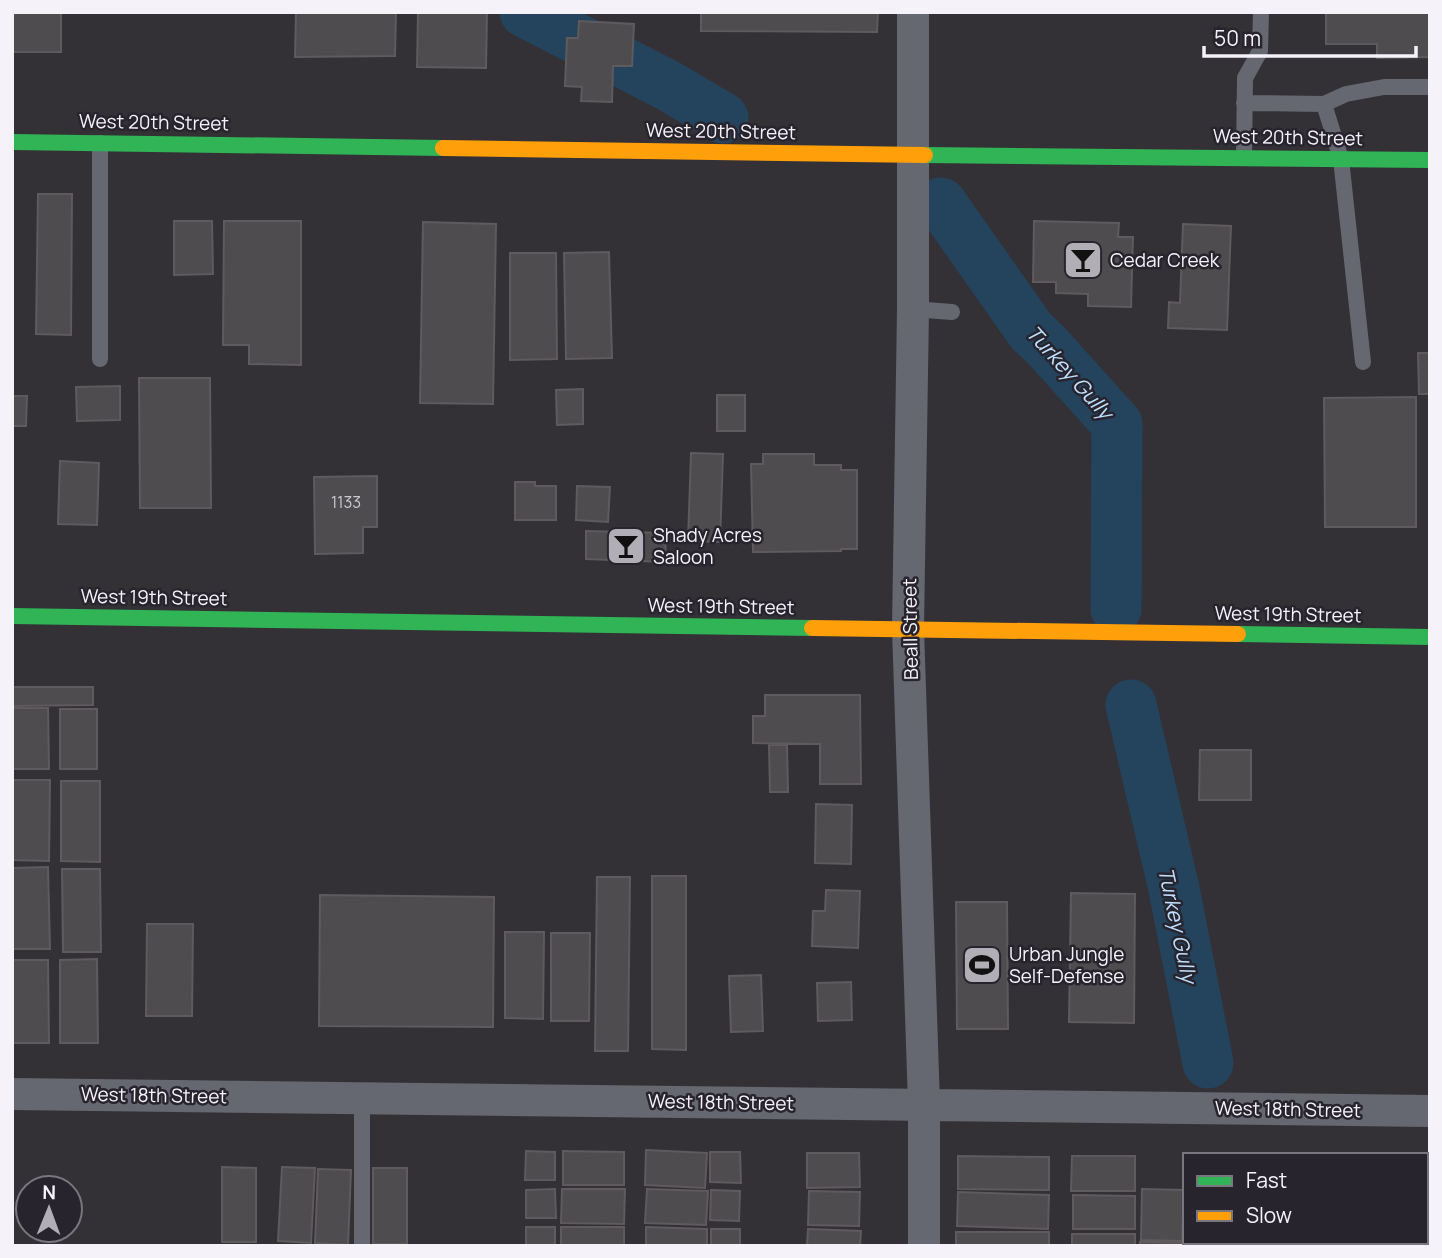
<svg xmlns="http://www.w3.org/2000/svg" width="1442" height="1258" font-family="Manrope,sans-serif">
	<rect width="100%" height="100%" fill="#333136"/>
	<g fill="none" stroke-linecap="round" stroke-linejoin="round">
		<path stroke="#24445e" stroke-width="51" d="M 525,12 L 669,86 L 723,118
			M 941,203 L 1031,331 L 1046,345 L 1117,424 L 1116,609
			M 1131,705 L 1174,889 L 1208,1063
			M 1319,1242 L 1320,1246"/>
	</g>
	<path fill="#4f4c50" stroke="#5e5a5e" stroke-width="2" d="M 12,12 L 61,12 L 61,52 L 12,52 Z
		M 296,12 L 396,12 L 395,56 L 295,57 Z
		M 418,12 L 487,12 L 486,68 L 417,67 Z
		M 701,12 L 878,12 L 877,32 L 701,31 Z
		M 1326,12 L 1430,12 L 1430,57 L 1377,58 L 1377,44 L 1326,44 Z
		M 579,21 L 634,24 L 632,66 L 613,66 L 612,102 L 581,101 L 582,87 L 565,86 L 567,38 L 578,38 Z
		M 38,194 L 72,194 L 71,335 L 36,334 Z
		M 174,221 L 212,221 L 213,274 L 174,275 Z
		M 224,221 L 301,221 L 301,365 L 249,364 L 249,345 L 223,345 Z
		M 1034,221 L 1119,223 L 1118,237 L 1133,237 L 1131,307 L 1088,306 L 1088,294 L 1056,293 L 1056,282 L 1033,282 Z
		M 423,222 L 496,224 L 493,404 L 420,403 Z
		M 1183,224 L 1231,226 L 1227,330 L 1168,328 L 1169,302 L 1180,303 Z
		M 609,252 L 612,358 L 566,359 L 564,253 Z
		M 510,253 L 556,253 L 557,359 L 510,360 Z
		M 1418,353 L 1430,353 L 1430,394 L 1419,394 Z
		M 139,378 L 210,378 L 211,508 L 140,508 Z
		M 120,386 L 120,420 L 77,421 L 76,387 Z
		M 583,389 L 583,424 L 557,425 L 556,390 Z
		M 717,395 L 745,395 L 745,431 L 717,431 Z
		M 12,396 L 27,396 L 26,426 L 12,426 Z
		M 1416,397 L 1416,527 L 1325,527 L 1324,398 Z
		M 691,453 L 723,454 L 720,542 L 688,541 Z
		M 763,454 L 814,454 L 814,465 L 841,465 L 841,470 L 857,470 L 857,549 L 841,549 L 841,551 L 753,552 L 751,464 L 763,464 Z
		M 60,461 L 99,463 L 97,525 L 58,524 Z
		M 377,476 L 377,527 L 363,527 L 363,553 L 315,554 L 314,477 Z
		M 515,482 L 535,482 L 535,486 L 556,486 L 556,520 L 515,520 Z
		M 577,486 L 610,487 L 608,522 L 576,520 Z
		M 586,531 L 666,533 L 665,562 L 586,559 Z
		M 12,687 L 93,687 L 93,705 L 12,706 Z
		M 765,695 L 860,695 L 861,784 L 820,784 L 820,744 L 753,743 L 753,716 L 765,716 Z
		M 12,708 L 48,708 L 49,769 L 12,769 Z
		M 60,709 L 97,709 L 97,769 L 60,769 Z
		M 769,745 L 787,745 L 788,792 L 770,792 Z
		M 1200,750 L 1251,750 L 1251,800 L 1199,800 Z
		M 12,780 L 50,780 L 49,861 L 12,860 Z
		M 61,781 L 100,781 L 100,862 L 61,861 Z
		M 816,804 L 852,805 L 851,864 L 815,863 Z
		M 48,867 L 50,949 L 13,949 L 12,868 Z
		M 62,869 L 100,869 L 101,952 L 63,952 Z
		M 652,876 L 686,876 L 686,1050 L 652,1049 Z
		M 597,877 L 630,877 L 628,1051 L 595,1051 Z
		M 826,890 L 860,891 L 858,948 L 812,946 L 813,911 L 825,911 Z
		M 1071,893 L 1135,894 L 1134,1023 L 1069,1022 Z
		M 320,895 L 494,897 L 493,1027 L 319,1026 Z
		M 956,902 L 1007,902 L 1008,1029 L 957,1029 Z
		M 147,924 L 193,924 L 192,1016 L 146,1016 Z
		M 505,932 L 544,932 L 543,1019 L 505,1018 Z
		M 551,933 L 590,933 L 589,1021 L 551,1021 Z
		M 97,959 L 98,1043 L 60,1043 L 60,960 Z
		M 12,960 L 48,960 L 49,1043 L 12,1043 Z
		M 761,975 L 763,1031 L 731,1032 L 729,976 Z
		M 851,982 L 852,1020 L 818,1021 L 817,983 Z
		M 646,1150 L 707,1153 L 705,1188 L 645,1185 Z
		M 526,1151 L 555,1152 L 555,1180 L 525,1180 Z
		M 563,1151 L 624,1152 L 624,1185 L 563,1185 Z
		M 710,1152 L 740,1152 L 741,1183 L 710,1182 Z
		M 807,1153 L 859,1153 L 860,1187 L 807,1188 Z
		M 958,1156 L 1049,1157 L 1049,1190 L 958,1189 Z
		M 1072,1156 L 1135,1156 L 1135,1191 L 1071,1191 Z
		M 222,1167 L 256,1168 L 256,1242 L 222,1242 Z
		M 282,1167 L 315,1168 L 311,1243 L 278,1241 Z
		M 373,1168 L 407,1168 L 407,1244 L 373,1244 Z
		M 318,1169 L 351,1170 L 348,1245 L 315,1243 Z
		M 555,1189 L 556,1218 L 526,1218 L 526,1190 Z
		M 562,1189 L 625,1189 L 624,1224 L 561,1223 Z
		M 647,1189 L 708,1191 L 706,1225 L 645,1223 Z
		M 1142,1189 L 1184,1190 L 1182,1241 L 1141,1240 Z
		M 711,1190 L 740,1191 L 739,1221 L 710,1220 Z
		M 809,1191 L 860,1192 L 859,1226 L 808,1225 Z
		M 958,1192 L 1049,1195 L 1048,1229 L 957,1226 Z
		M 1073,1195 L 1135,1196 L 1135,1229 L 1073,1229 Z
		M 526,1227 L 555,1227 L 555,1246 L 526,1246 Z
		M 561,1227 L 624,1227 L 624,1246 L 561,1246 Z
		M 646,1227 L 707,1229 L 707,1246 L 646,1246 Z
		M 711,1229 L 740,1229 L 740,1246 L 711,1246 Z
		M 808,1229 L 861,1231 L 860,1246 L 807,1246 Z
		M 956,1232 L 1049,1232 L 1049,1246 L 956,1246 Z
		M 1072,1234 L 1135,1234 L 1135,1246 L 1072,1246 Z
		M 1140,1242 L 1181,1243 L 1181,1246 L 1140,1246 Z
		M 1206,1242 L 1272,1242 L 1272,1246 L 1206,1245 Z"/>
	<g fill="none" stroke-linecap="round" stroke-linejoin="round">
		<path stroke="#656771" stroke-width="16" d="M 1244,103 L 1324,104 L 1346,94 L 1384,87 L 1430,87
			M 1324,104 L 1341,159 L 1363,362
			M 1244,158 L 1245,78 L 1260,51 L 1261,12
			M 913,309 L 952,312
			M 100,359 L 100,143
			M 362,1246 L 362,1098"/>
		<path stroke="#656771" stroke-width="32" d="M 913,12 L 913,309 L 908,629 L 924,1104 L 924,1246
			M 12,1094 L 1430,1111"/>
		<path stroke="#30b455" stroke-width="16" d="M 12,142 L 443,148
			M 925,155 L 1430,160
			M 12,616 L 812,628
			M 1238,634 L 1430,637"/>
		<path stroke="#ff9f0a" stroke-width="16" d="M 443,148 L 925,155
			M 812,628 L 1238,634"/>
	</g>
	<defs>
		<g id="bar-square" transform="scale(2.0125)"><rect x="-9" y="-9" width="18" height="18" rx="4" fill="#b1aeb5" stroke="#28242e"/><path d="M-6-5H6L.8 .8V4.5H3.5V6h-7V4.5H-.8V.8Z" fill="#111"/></g>
		<g id="stadium-square" transform="scale(2.0125)"><rect x="-9" y="-9" width="18" height="18" rx="4" fill="#b1aeb5" stroke="#28242e"/><path d="M0-5a6.5 5 0 1 0 0 10a6.5 5 0 1 0 0-10ZM-3.5-1.8h7v3.6h-7Z" fill="#111"/></g>
	</defs>
	<g fill-rule="evenodd">
		<use href="#bar-square" x="1083" y="260"/>
		<use href="#bar-square" x="626" y="546"/>
		<use href="#stadium-square" x="982" y="965"/>
	</g>
	<g text-anchor="middle" dominant-baseline="central" stroke-width="5" stroke-linejoin="round" paint-order="stroke">
		<g font-size="16" fill="#ccc8cf">
			<text x="346" y="502">1133</text>
		</g>
		<g font-size="19" fill="#f5f2f9" stroke="#28242e">
			<text transform="translate(154 122) rotate(1)">West 20th Street</text>
			<text transform="translate(721 131) rotate(1)">West 20th Street</text>
			<text transform="translate(1288 137) rotate(1)">West 20th Street</text>
			<text transform="translate(154 597) rotate(1)">West 19th Street</text>
			<text transform="translate(721 606) rotate(1)">West 19th Street</text>
			<text transform="translate(1288 614) rotate(1)">West 19th Street</text>
			<text transform="translate(910 629) rotate(-91)">Beall Street</text>
			<text transform="translate(154 1095) rotate(1)">West 18th Street</text>
			<text transform="translate(721 1102) rotate(1)">West 18th Street</text>
			<text transform="translate(1288 1109) rotate(1)">West 18th Street</text>
		</g>
		<g font-size="19" fill="#f5f2f9" stroke="#28242e" text-anchor="start">
			<text x="1110" y="260">Cedar Creek</text>
			<text x="653" y="535">Shady Acres<tspan x="653" dy="22">Saloon</tspan></text>
			<text x="1009" y="954">Urban Jungle<tspan x="1009" dy="22">Self-Defense</tspan></text>
		</g>
		<g font-size="21" font-style="italic" fill="#bce0fe" stroke="#28242e">
			<text transform="translate(1070 372) rotate(48)">Turkey Gully</text>
			<text transform="translate(1178 925) rotate(78)">Turkey Gully</text>
		</g>
	</g>
	<rect width="1442" height="1258" fill="none" stroke="#f5f2f9" stroke-width="28"/>
	<rect x="1183" y="1153" width="245" height="91" fill="#28242e" stroke="#7a767f" stroke-width="2"/>
	<rect x="1197" y="1176" width="35" height="10" fill="#30b455" stroke="#7a767f" stroke-width="2"/>
	<text x="1246" y="1188" font-size="21" fill="#f5f2f9">Fast</text>
	<rect x="1197" y="1211" width="35" height="10" fill="#ff9f0a" stroke="#7a767f" stroke-width="2"/>
	<text x="1246" y="1223" font-size="21" fill="#f5f2f9">Slow</text>
	<g transform="translate(49 1209) rotate(1)"><circle r="33" fill="#28242e" stroke="#7a767f" stroke-width="2"/>
	<path d="M0-5L12 26L0 18L-12 26Z" fill="#b1aeb5"/>
	<text y="-10" font-size="19" font-weight="bold" text-anchor="middle" fill="#f5f2f9">N</text>
	</g>
	<path d="M1204 46v10h212v-10" fill="none" stroke="#f5f2f9" stroke-width="3.5"/>
	<text x="1214" y="46" font-size="21" fill="#f5f2f9" stroke="#28242e" stroke-width="5" paint-order="stroke">50 m</text>
</svg>
